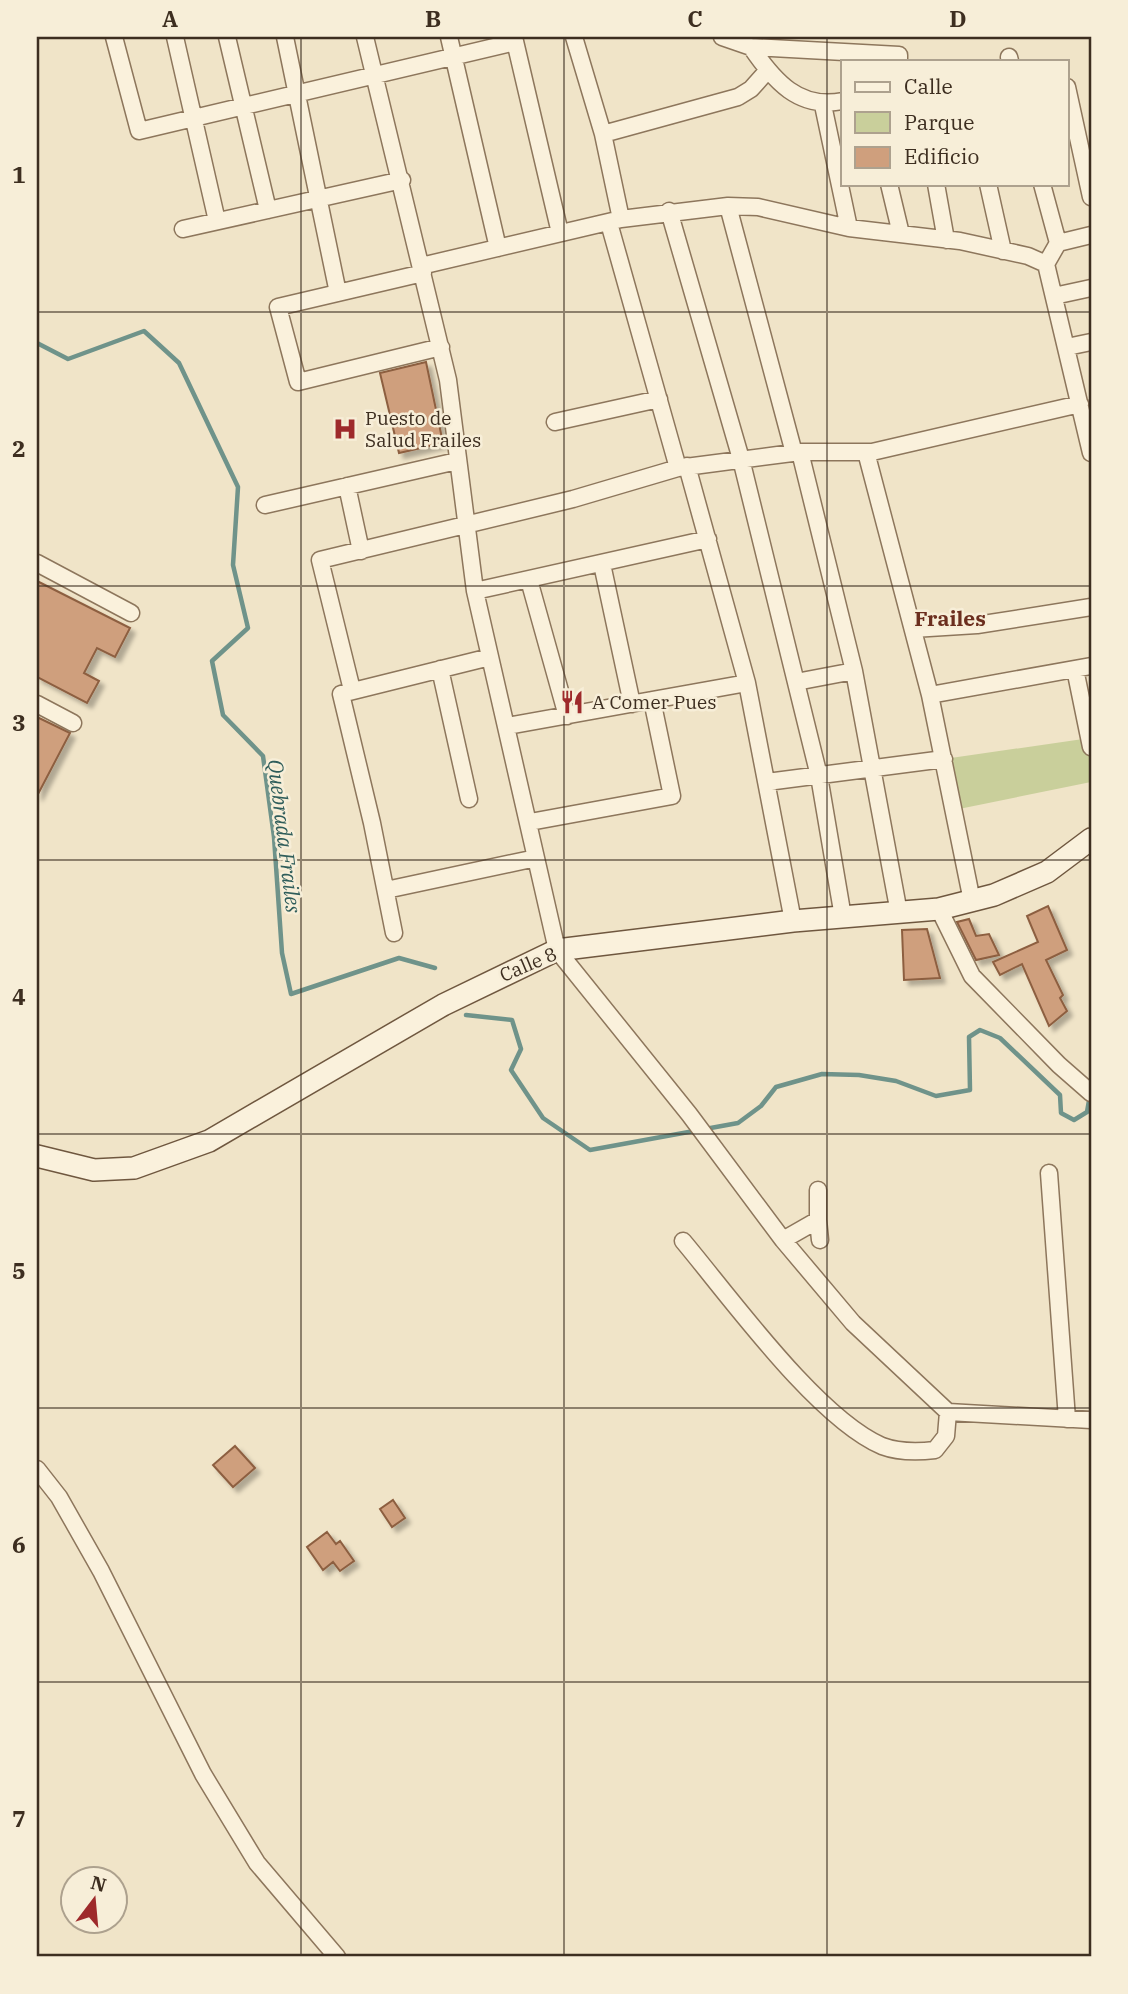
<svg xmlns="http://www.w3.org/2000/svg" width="1128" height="1994" font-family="'IBM Plex Serif',serif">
	<defs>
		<filter id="shadow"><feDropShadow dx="5" dy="5" stdDeviation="2" flood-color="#0004"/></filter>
	</defs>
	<rect width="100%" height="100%" fill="#f0e4c8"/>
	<path fill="#c9cf9b" d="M 1090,738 L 1091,782 L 954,810 L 944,759 Z"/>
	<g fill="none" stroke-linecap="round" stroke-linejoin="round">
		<path stroke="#6f938a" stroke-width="4.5" d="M 37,343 L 68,359 L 144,331 L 179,363 L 238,487 L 233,565 L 248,628 L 212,661 L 223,715 L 263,756 L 274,837 L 282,953 L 291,994 L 399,958 L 435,968
			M 466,1015 L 512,1020 L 521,1049 L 511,1070 L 543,1118 L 590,1150 L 738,1123 L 761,1106 L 776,1087 L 822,1074 L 859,1075 L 896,1081 L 936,1096 L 970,1090 L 969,1037 L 980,1030 L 1000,1038 L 1060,1095 L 1061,1113 L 1074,1120 L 1087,1112 L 1090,1095"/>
	</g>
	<path fill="#cf9f7d" stroke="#8d5f41" stroke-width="2" filter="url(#shadow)" d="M 426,362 L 443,443 L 399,453 L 380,373 Z
		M 37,581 L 130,628 L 115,657 L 97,648 L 84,673 L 99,681 L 87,703 L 37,677 Z
		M 37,717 L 70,733 L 37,796 Z
		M 1048,906 L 1067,950 L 1046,960 L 1063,995 L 1060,998 L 1067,1011 L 1049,1026 L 1022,964 L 1000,975 L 993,962 L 1038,942 L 1027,916 Z
		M 969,919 L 976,936 L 989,934 L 999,955 L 976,960 L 957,922 Z
		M 927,929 L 940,978 L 904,980 L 902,930 Z
		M 235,1446 L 255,1468 L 233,1487 L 213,1465 Z
		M 393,1500 L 405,1518 L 392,1527 L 380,1509 Z
		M 327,1532 L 336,1544 L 340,1541 L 354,1561 L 340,1571 L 333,1562 L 323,1570 L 307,1547 Z"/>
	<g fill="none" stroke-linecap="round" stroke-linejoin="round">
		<g stroke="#8d765c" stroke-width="19">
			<path id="street" d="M 114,37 L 139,131 L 515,42
				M 175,37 L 217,221
				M 227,37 L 268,210
				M 285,37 L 338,293
				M 365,37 L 448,380 L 475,591 L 557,950 L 689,1114 L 783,1240 L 853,1323 L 948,1412 L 1091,1420
				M 449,37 L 498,248
				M 514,37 L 560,233
				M 574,37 L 603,134 L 621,219
				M 722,37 L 751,47 L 899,55 L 899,61
				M 751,47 C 774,81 799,110 843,101
				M 1009,57 L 1010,61
				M 1067,87 L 1091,197
				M 823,105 L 849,228
				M 603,134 L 738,97 L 751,89 L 767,71
				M 889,184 L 901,234
				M 936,184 L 946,240
				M 988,184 L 1003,251
				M 1042,184 L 1058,243
				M 728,206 L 794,453
				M 669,211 L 741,459 L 819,776 L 843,917
				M 609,223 L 678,468
				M 183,229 L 402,180
				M 1091,235 L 1058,243 L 1046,264 L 1091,453
				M 421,266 L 621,219 L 728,206 L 758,207 L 849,228 L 960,241 L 1028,256 L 1046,264
				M 423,273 L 278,307 L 298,382 L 441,347
				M 1054,296 L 1091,288
				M 1067,347 L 1091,342
				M 555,422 L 659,399
				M 800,452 L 854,671 L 899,913
				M 866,452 L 930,695 L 972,901
				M 687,466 L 747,683 L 793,921
				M 347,486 L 361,551
				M 265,505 L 457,461
				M 37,563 L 131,613
				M 602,564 L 632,704
				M 529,580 L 567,716
				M 475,591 L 708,539
				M 913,629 L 977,625 L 1091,607
				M 440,669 L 469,799
				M 1075,669 L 1091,747
				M 796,682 L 854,671
				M 352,690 L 320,560 L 573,499 L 678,468 L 800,452 L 872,452 L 1080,404
				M 930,695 L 1091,666
				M 37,704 L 73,723
				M 508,726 L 747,683
				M 767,782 L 944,759
				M 530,822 L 672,796 L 652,700
				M 386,890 L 536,858
				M 939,909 L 972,976 L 1059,1065 L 1091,1093
				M 394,933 L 372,823 L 341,694 L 490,657
				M 1049,1173 L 1067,1419
				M 818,1220 L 820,1240
				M 783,1240 L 818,1220 L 818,1190
				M 683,1241 C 730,1297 817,1418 882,1446 C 898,1452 918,1452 935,1450 L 946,1436 L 948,1412
				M 37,1469 L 59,1497 L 101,1571 L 203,1774 L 257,1863 L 337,1957"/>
		</g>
		<g stroke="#6f573f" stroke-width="24">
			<path id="secondary" d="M 37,1156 L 94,1170 L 134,1168 L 209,1141 L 443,1005 L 557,950 L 793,921 L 939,909 L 994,895 L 1047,872 L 1091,839"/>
		</g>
		<use href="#street" stroke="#faf1dc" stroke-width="16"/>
		<use href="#secondary" stroke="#faf1dc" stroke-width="21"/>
	</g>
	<path fill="none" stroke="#3d2e20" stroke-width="2" stroke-opacity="0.55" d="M 301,37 L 301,1957M 564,37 L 564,1957M 827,37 L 827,1957M 37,312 L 1091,312M 37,586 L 1091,586M 37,860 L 1091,860M 37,1134 L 1091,1134M 37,1408 L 1091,1408M 37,1682 L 1091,1682"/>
	<defs>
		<g id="hospital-bare" transform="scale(1.89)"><path d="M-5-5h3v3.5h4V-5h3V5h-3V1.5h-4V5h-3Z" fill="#9e2a2b" stroke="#f7eed8" stroke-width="2.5" paint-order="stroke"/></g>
		<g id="restaurant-bare" transform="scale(1.89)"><path d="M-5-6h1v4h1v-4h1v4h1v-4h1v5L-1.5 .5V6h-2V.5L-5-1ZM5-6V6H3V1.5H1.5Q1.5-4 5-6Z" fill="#9e2a2b" stroke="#f7eed8" stroke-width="2.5" paint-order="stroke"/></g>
	</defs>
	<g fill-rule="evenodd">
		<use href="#hospital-bare" x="345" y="429"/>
		<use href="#restaurant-bare" x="572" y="702"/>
	</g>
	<g text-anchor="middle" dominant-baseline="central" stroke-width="5" stroke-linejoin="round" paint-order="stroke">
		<g font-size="19" fill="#3d2e20" stroke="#f7eed8" text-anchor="start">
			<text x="365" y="418">Puesto de<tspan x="365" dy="22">Salud Frailes</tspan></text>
			<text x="592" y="702">A Comer Pues</text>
		</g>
		<g font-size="19" fill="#3d2e20" stroke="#f7eed8">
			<text transform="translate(528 964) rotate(-23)">Calle 8</text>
		</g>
		<g font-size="21" font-weight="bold" fill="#6b2e1e" stroke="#f7eed8">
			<text x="950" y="618">Frailes</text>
		</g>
		<g font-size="21" font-style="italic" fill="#2f5d5a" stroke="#f7eed8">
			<text transform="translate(285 836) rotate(83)">Quebrada Frailes</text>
		</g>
	</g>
	<rect width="1128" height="1994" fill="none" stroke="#f7eed8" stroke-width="77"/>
	<rect x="841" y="60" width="228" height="126" fill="#f7eed8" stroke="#ada18e" stroke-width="2"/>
	<rect x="855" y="82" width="35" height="10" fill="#faf1dc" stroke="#ada18e" stroke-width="2"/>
	<text x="904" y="94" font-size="21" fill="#3d2e20">Calle</text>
	<rect x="855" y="112" width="35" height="21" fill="#c9cf9b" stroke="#ada18e" stroke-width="2"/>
	<text x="904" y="130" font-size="21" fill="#3d2e20">Parque</text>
	<rect x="855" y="147" width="35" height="21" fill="#cf9f7d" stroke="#ada18e" stroke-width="2"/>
	<text x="904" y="164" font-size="21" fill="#3d2e20">Edificio</text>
	<g transform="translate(94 1900) rotate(16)"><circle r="33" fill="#f7eed8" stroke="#ada18e" stroke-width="2"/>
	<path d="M0-5L12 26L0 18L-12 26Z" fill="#9e2a2b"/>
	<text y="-10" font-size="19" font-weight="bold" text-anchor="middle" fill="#3d2e20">N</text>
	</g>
	<rect x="38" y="38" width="1052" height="1917" fill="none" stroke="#3d2e20" stroke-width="2.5"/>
	<g font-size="23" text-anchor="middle" font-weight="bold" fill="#3d2e20">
		<text x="170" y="27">A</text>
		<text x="433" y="27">B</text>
		<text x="695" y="27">C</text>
		<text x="958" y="27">D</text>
		<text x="19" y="183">1</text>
		<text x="19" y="457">2</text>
		<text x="19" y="731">3</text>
		<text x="19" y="1005">4</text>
		<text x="19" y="1279">5</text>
		<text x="19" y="1553">6</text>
		<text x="19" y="1827">7</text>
	</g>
</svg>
